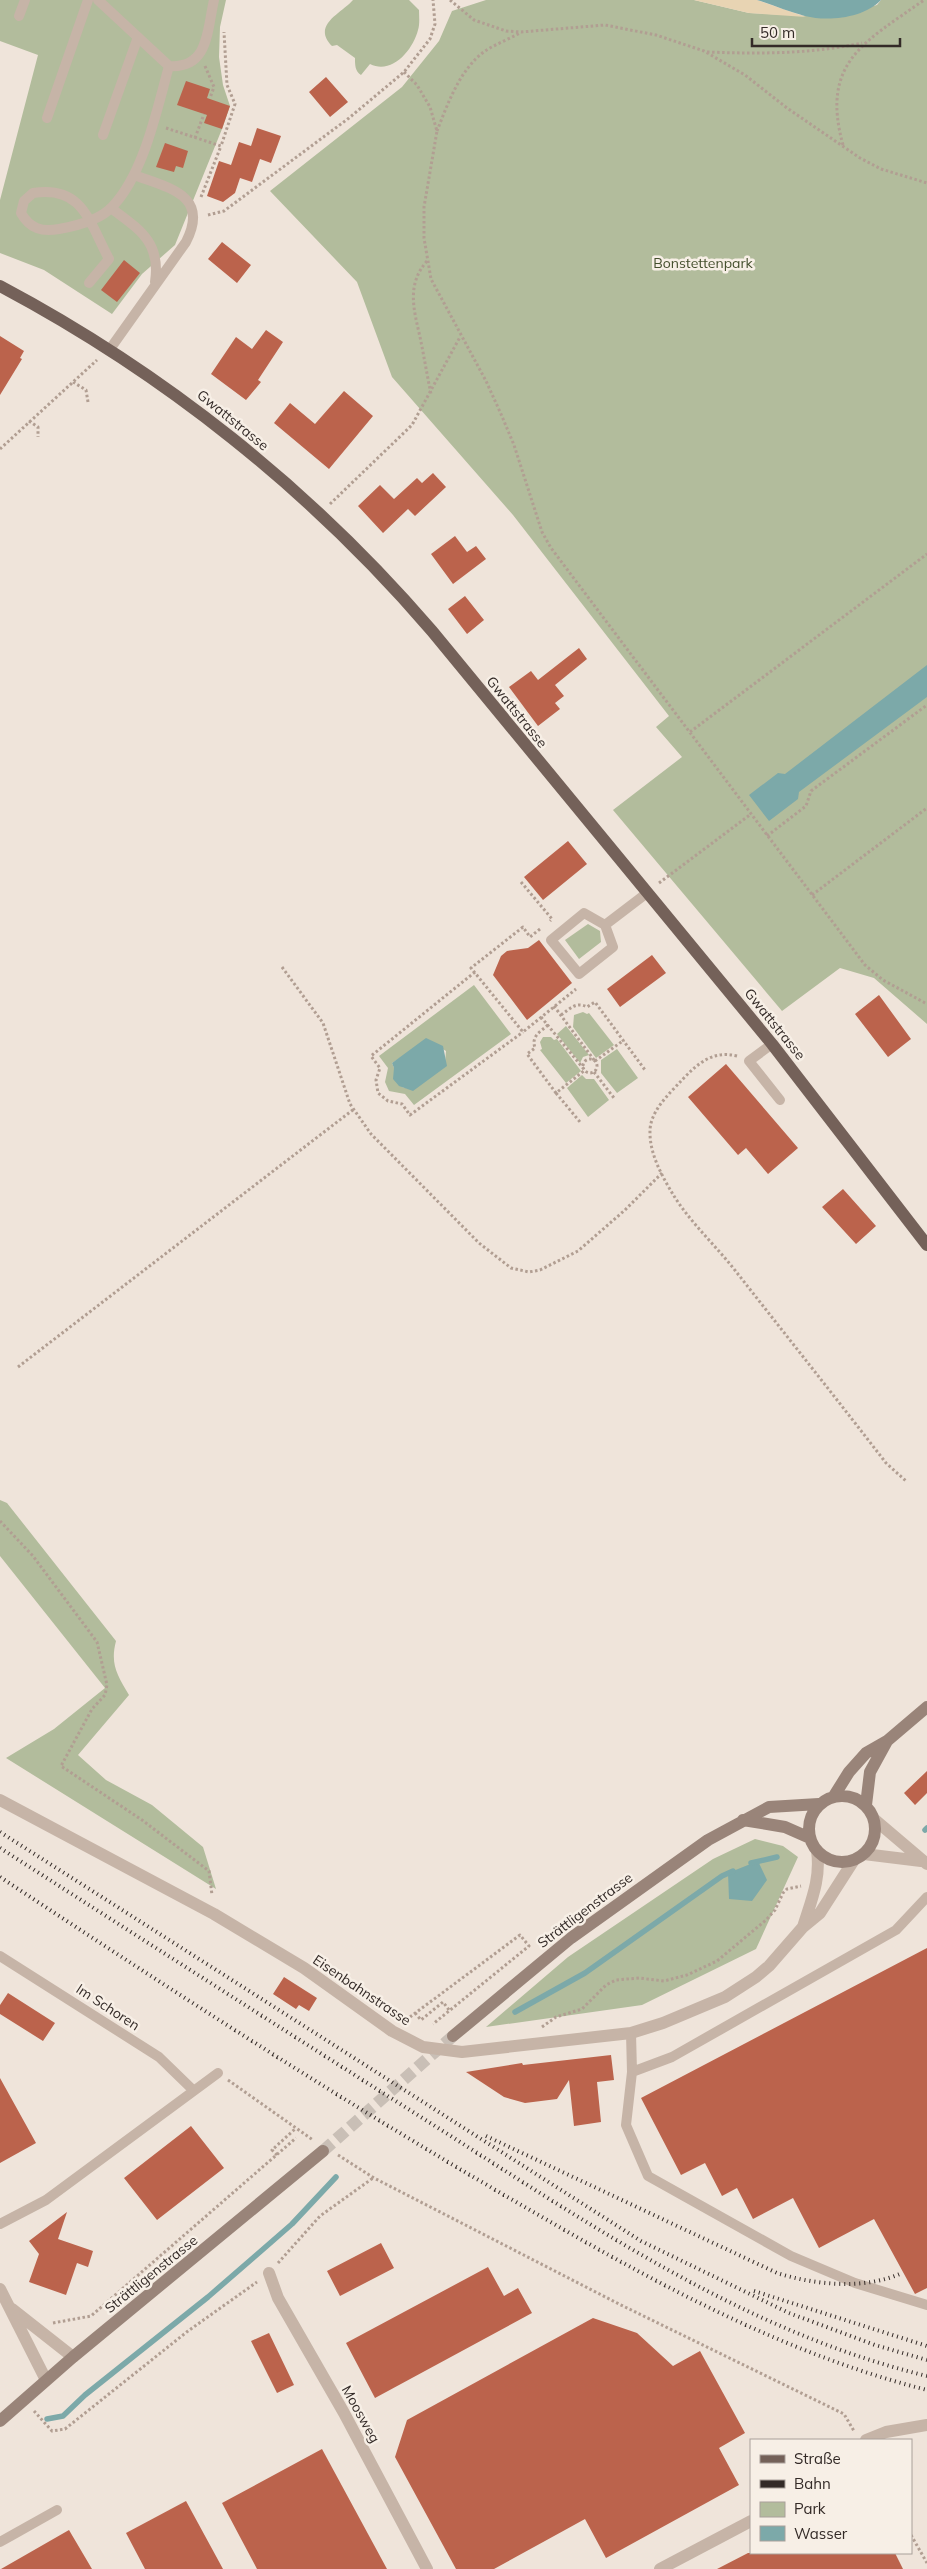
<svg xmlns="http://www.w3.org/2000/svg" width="927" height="2569" font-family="Mulish,sans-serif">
	<rect width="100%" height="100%" fill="#efe4da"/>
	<path fill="#b2bc9c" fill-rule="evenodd" d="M 0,0 L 226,0 L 220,27 L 219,57 L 223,85 L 230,106 L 222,129 L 175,245 L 142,274 L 112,314 L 44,270 L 0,253 L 0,200 L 38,55 L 0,41 Z
		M 353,0 L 409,0 L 419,10 C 419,16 420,24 418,30 C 413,50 392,75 370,64 L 361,75 C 355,71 355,65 355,58 L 337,45 L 332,46 C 311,25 342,13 353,0 Z
		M 486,0 L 694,0 L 749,13 L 831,17 L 877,5 L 881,0 L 927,0 L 927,1024 L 874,978 L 840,968 L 782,1011 L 613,810 L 682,757 L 656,727 L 669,716 L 513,515 L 392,377 L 357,282 L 270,191 L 402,87 L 439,41 L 452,11 Z
		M 588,924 L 600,931 L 601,942 L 579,959 L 565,940 Z
		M 474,985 L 511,1034 L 414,1105 L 405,1094 L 389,1091 L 385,1082 L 388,1068 L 379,1056 ZM 428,1040 L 446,1051 L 445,1063 L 410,1089 L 402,1087 L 392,1063 Z
		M 583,1012 L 587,1014 L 589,1013 L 614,1045 L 596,1058 L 573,1027 L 574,1015 Z
		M 566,1026 L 589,1055 L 583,1057 L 580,1063 L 557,1034 Z
		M 543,1037 L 551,1037 L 554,1040 L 557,1039 L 581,1071 L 566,1083 L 540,1050 L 542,1049 L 540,1042 Z
		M 617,1049 L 638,1078 L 617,1093 L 601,1073 L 601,1060 Z
		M 582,1075 L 586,1079 L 594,1079 L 609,1100 L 588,1117 L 567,1088 Z
		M 0,1500 L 7,1503 L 116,1641 C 110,1664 117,1675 129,1695 L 78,1755 L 106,1780 L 152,1805 L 203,1847 L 216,1889 L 6,1758 L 54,1729 L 105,1688 L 0,1556 Z
		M 755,1839 L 783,1846 L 798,1857 L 756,1949 L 642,2005 L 486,2027 L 568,1957 L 713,1859 Z"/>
	<path fill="#e8d4b3" d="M 694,0 L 757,0 L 806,17 L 749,13 Z"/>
	<path fill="#7ca9a9" d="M 757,0 L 881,0 C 864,18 828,22 805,16 C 789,12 773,5 757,0 Z
		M 927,665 L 927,697 L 799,792 L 798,799 L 769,821 L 749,795 L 778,773 L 785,774 Z
		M 426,1038 L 443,1046 L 447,1066 L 413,1091 L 399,1086 L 393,1079 L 394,1068 L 392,1063 Z
		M 758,1861 L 767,1880 L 752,1901 L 729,1899 L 728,1873 Z"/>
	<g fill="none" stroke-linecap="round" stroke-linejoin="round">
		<path stroke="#7ca9a9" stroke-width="5.5" d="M 925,1830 L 927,1828
			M 751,1863 L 777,1857
			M 515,2012 L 585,1973 L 722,1876 L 733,1871
			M 47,2419 L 63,2416 L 85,2395 L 208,2297 L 292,2224 L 336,2177"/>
	</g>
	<path fill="#bb634c" d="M 326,77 L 348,102 L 330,117 L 309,92 Z
		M 186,81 L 210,89 L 207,98 L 230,106 L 222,129 L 204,123 L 207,115 L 177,105 Z
		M 257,128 L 281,136 L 271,163 L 260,159 L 252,182 L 240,178 L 235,193 L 223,202 L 207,196 L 219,161 L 231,165 L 239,142 L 251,146 Z
		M 165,143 L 188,151 L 183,168 L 176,166 L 174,172 L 156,167 Z
		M 222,242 L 251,265 L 237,283 L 208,259 Z
		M 124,260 L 140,273 L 117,302 L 101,290 Z
		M 266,330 L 283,342 L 258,380 L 261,382 L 246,400 L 211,374 L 236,337 L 252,349 Z
		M 0,336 L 24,351 L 20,358 L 22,359 L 0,395 Z
		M 344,391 L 373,416 L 329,469 L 274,423 L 290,403 L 315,424 Z
		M 433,473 L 446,487 L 415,516 L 408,509 L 383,533 L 358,506 L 380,485 L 394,499 L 417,478 L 422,483 Z
		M 455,536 L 467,552 L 476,546 L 486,559 L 453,584 L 431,554 Z
		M 465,596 L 484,620 L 467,634 L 448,609 Z
		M 579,648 L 587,659 L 555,685 L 564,696 L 555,703 L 560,709 L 538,726 L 509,687 L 531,671 L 538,680 Z
		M 568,841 L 587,864 L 543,900 L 524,877 Z
		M 539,940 L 572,983 L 527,1020 L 493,975 L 501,956 L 507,951 L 528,948 Z
		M 652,955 L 666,973 L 620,1007 L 607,989 Z
		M 879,995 L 911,1039 L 888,1057 L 855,1014 Z
		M 726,1064 L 798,1148 L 768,1174 L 746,1148 L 738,1155 L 688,1097 Z
		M 843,1189 L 876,1226 L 856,1244 L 822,1207 Z
		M 927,1771 L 927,1793 L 915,1805 L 904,1793 Z
		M 927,1948 L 927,2288 L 915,2294 L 874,2219 L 819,2248 L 793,2198 L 753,2219 L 737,2188 L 722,2196 L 705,2163 L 681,2175 L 641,2098 Z
		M 284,1977 L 317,1998 L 309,2011 L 299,2005 L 296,2009 L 273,1994 Z
		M 8,1993 L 55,2023 L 43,2041 L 0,2014 L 0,2005 Z
		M 611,2055 L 614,2080 L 597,2082 L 601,2122 L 574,2126 L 569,2080 L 557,2099 L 525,2103 L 504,2097 L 466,2072 L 522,2063 L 523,2065 Z
		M 0,2078 L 36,2143 L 0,2163 Z
		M 191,2126 L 224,2168 L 157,2220 L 124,2178 Z
		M 67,2212 L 58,2239 L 93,2251 L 88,2267 L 77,2263 L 66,2295 L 29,2282 L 39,2254 L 29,2241 Z
		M 381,2243 L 394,2268 L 340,2296 L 327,2271 Z
		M 488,2267 L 504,2296 L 518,2288 L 532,2313 L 375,2398 L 346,2343 Z
		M 593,2318 L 637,2333 L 673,2366 L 700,2351 L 745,2433 L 719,2448 L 739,2485 L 606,2558 L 585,2519 L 494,2569 L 456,2569 L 395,2457 L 407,2420 Z
		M 269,2333 L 294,2385 L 277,2393 L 251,2341 Z
		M 322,2449 L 387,2569 L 257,2569 L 222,2503 Z
		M 186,2501 L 223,2569 L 145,2569 L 126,2533 Z
		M 69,2530 L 92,2569 L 1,2569 Z
		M 748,2553 L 895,2553 L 903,2569 L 717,2569 Z"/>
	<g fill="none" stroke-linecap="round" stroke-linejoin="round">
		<path stroke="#c9bfb6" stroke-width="12" stroke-dasharray="12 6" stroke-linecap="butt" d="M 323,2151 L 453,2036"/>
		<path stroke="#b19e92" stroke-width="3" stroke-dasharray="2.5 2.5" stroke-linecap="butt" d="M 450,0 L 474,20 L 506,31 L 521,32 L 605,25 L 656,35 L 704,51 L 745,75 L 787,108 L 860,158 L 881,169 L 927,183
			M 707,52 C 760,54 810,54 862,43
			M 205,66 L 214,87 L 210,98
			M 404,72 L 417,85 L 430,107 L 437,131 L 424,207 L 424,238 L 431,279 L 486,381 L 501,414 L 514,445 L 542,532 L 551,548 L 865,965 L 883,980 L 927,1004
			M 166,128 L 221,146 L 235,104 L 227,85 L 224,32
			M 437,131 C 448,103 460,69 485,51 C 496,44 509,39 520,33
			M 195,138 L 204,114
			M 843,145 C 820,62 865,42 924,0
			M 201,197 L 221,146
			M 208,215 L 224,211 L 349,118 L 404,72 L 430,39 L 435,24 L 433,0
			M 427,261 C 406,285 414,310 420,337 C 424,356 427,375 431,394
			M 73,382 L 86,390 L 88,402
			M 29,421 L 38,427 L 38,437
			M 0,449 L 97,360
			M 330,504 L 412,425 L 460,337
			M 690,732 L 927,554
			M 767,836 L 806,806 L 811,791 L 927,705
			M 521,882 L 552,919 L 550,921
			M 659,883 L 751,814
			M 812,895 L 927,808
			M 540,929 L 530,937 L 523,927 L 471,968 L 523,1032 L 576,989
			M 282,967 L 323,1023 L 350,1104 L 371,1134 L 479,1243 L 511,1268 L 529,1272 L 540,1270 L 578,1251 L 625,1210 L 662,1173
			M 475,972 L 371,1056 L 380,1068 L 376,1080 L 378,1093 L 388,1101 L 402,1104 L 410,1115 L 523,1032
			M 554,1006 L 594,1060
			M 561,1015 C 570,1009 576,1001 587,1007 L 595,1002 L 645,1070
			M 541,1017 L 583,1068
			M 548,1025 C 540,1032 531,1036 535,1048 L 527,1054 L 556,1093 L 585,1070
			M 737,1056 C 713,1050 698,1063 682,1080 C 669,1094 649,1112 650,1133 C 650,1155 663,1178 674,1196 C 691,1223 715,1245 734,1269 C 785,1334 836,1398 886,1463 L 906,1481
			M583 1066a7 7 0 1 1 14 0a7 7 0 1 1-14 0Z
			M 595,1061 L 624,1040
			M 594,1072 L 614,1098
			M 556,1093 L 580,1122
			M 18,1367 L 354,1109
			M 0,1521 L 33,1556 L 97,1642 L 107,1685 L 105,1695 L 92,1709 L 61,1766 L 142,1820 L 209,1871 L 212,1895
			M 415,2013 L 421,2020 L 443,2002 L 449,2010
			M 406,2020 L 520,1935 L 529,1946 L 433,2024
			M 542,2027 L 556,2017 L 582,2009 L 606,1985 L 616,1980 L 639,1978 L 664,1981 L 687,1975 L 717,1961 L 766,1920 L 775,1910 L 783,1893 L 787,1889 L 801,1886
			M 228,2080 L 313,2140
			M 277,2155 L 272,2150 L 295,2129
			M 338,2155 L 374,2178 L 619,2304 L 844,2414 L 854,2431
			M 278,2263 L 320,2216 L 373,2178
			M 53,2323 L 91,2316 L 296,2138
			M 34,2411 L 52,2431 L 65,2429 L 188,2331 L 257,2282
			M 911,2535 L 927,2563"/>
		<path stroke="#c6b4a7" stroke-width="10" d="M 98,0 L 169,66
			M 19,16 L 25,0
			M 47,118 L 88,0
			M 103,135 L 138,37
			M 111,208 C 140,230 161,242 155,282
			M 89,283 L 109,259 C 89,222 83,185 33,193 L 24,201 L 21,213 C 30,229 42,232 59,229 C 76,226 100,220 112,207 C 144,174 157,109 169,66 C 209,69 207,30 214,0
			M 110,349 L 186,242 C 210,195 169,188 134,175
			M 605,925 L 613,947 L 579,974 L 551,940 L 584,913 L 605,925 L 647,893
			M 772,1044 L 749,1061 L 780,1100
			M 0,1956 L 159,2057 L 193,2090
			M 631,2033 L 632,2072 L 626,2125 L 648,2176 L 791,2256 L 855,2283 L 927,2305
			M 632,2072 L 672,2057 L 896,1930 L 927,1897
			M 0,2224 L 46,2200 L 218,2073
			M 0,2542 L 57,2510"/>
		<path stroke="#c6b4a7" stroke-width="12" d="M 0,1800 L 214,1914 L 304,1968 L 392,2031 L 423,2047 L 462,2052 L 631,2033 L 663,2023 L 725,1997 L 756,1977 L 769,1966 L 803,1927 L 820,1913 L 854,1860
			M 874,1819 L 927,1864
			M 864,1854 L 921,1861
			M 803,1927 C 811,1901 821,1879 817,1851
			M 269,2273 L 278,2298 L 344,2413 L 427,2569
			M 0,2289 L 46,2380
			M 12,2309 L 73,2357
			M 866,2440 L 886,2432 L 927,2425
			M 660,2569 L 751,2521"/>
		<path stroke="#998479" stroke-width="12" d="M809 1829a33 33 0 1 1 66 0a33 33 0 1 1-66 0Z
			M 834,1796 L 849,1772 L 866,1753 L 887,1741 L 927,1707
			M 866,1805 L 870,1772 L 887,1741
			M 743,1820 L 785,1827 L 810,1838
			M 453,2036 L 571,1938 L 708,1840 L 769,1807 L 819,1804
			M 0,2421 L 73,2357 L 323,2151"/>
		<path stroke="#746159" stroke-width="12" d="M 0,286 C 164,373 311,490 432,631 L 772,1044 L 927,1245"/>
		<path stroke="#332a27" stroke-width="4" stroke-dasharray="1 4" stroke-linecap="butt" d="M 0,1832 L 641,2241 L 789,2313 L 875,2345 L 927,2360
			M 0,1848 C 145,1941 290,2034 435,2126 C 591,2225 745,2332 927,2376
			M 0,1877 C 168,1988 337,2098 511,2199 C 643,2276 777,2352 927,2390
			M 486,2136 L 777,2273 C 815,2285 865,2290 902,2273
			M 754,2291 L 927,2346"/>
	</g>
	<g text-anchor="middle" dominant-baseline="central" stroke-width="5" stroke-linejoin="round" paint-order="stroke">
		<g font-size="14" fill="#444f2d" stroke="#f7efe6">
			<text x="703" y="263">Bonstettenpark</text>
		</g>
		<g font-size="14" fill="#332a27" stroke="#f7efe6">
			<text transform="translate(233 420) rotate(39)">Gwattstrasse</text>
			<text transform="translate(517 712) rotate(51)">Gwattstrasse</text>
			<text transform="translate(775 1024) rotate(51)">Gwattstrasse</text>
			<text transform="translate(585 1910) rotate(-37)">Strättligenstrasse</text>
			<text transform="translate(362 1990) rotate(34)">Eisenbahnstrasse</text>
			<text transform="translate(108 2007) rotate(33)">Im Schoren</text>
			<text transform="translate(151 2274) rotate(-39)">Strättligenstrasse</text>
			<text transform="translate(361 2414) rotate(61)">Moosweg</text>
		</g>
	</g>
	<rect x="750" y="2439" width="162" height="115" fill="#f7efe6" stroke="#a9a09a"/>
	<rect x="760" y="2455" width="25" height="8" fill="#746159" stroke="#a9a09a"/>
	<text x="794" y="2464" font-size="15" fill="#332a27">Straße</text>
	<rect x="760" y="2480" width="25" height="8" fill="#332a27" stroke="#a9a09a"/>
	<text x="794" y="2489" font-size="15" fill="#332a27">Bahn</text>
	<rect x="760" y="2502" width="25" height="15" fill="#b2bc9c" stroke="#a9a09a"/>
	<text x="794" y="2514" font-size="15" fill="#332a27">Park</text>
	<rect x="760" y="2526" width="25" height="15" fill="#7ca9a9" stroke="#a9a09a"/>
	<text x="794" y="2539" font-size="15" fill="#332a27">Wasser</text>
	<path d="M752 38v8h148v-8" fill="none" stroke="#332a27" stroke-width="2.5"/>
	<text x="760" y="38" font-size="15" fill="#332a27" stroke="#f7efe6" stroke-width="4" paint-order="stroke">50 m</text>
</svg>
